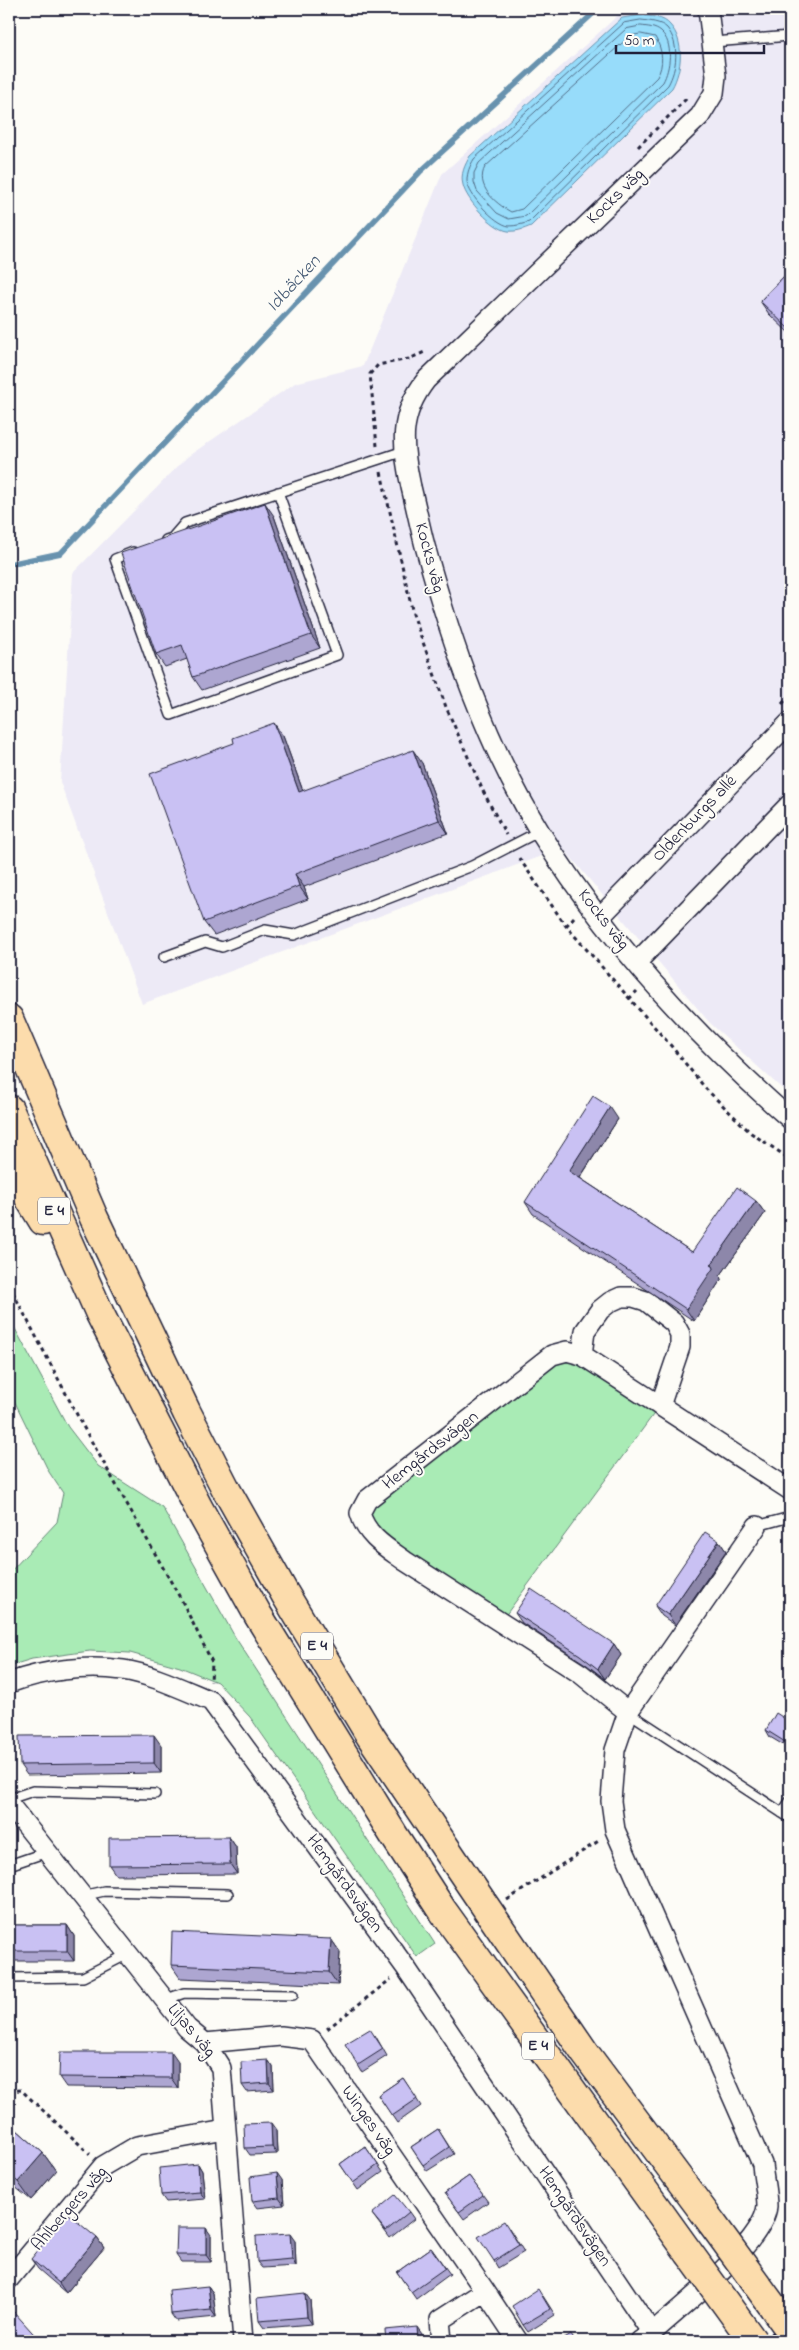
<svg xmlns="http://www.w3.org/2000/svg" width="799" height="2350" font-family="'Indie Flower',sans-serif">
	<rect width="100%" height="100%" fill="#fdfcf7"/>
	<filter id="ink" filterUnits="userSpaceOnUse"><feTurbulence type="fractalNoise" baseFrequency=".02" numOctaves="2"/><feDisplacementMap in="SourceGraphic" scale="10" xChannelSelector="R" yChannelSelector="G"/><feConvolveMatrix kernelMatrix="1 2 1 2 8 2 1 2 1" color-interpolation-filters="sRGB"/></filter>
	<g filter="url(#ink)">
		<path fill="#edeaf6" d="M 625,9 L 790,9 L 790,1096 L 709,1022 L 563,848 L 142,1004 L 60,782 L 73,573 L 187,457 L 295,383 L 363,366 L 442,174 Z"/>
		<path fill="#a9ebb5" stroke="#668678" d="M 9,1305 L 13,1325 L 68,1427 L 98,1466 L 162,1507 L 235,1637 L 435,1944 L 417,1957 L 250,1717 L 217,1682 L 180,1667 L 130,1653 L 90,1651 L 32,1659 L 9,1666 L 9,1573 L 57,1522 L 63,1493 L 49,1472 L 9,1390 Z
			M 573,1357 L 656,1411 L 502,1620 L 382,1541 L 365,1509 L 553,1361 Z"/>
		<path fill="#97dcfa" stroke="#6892ae" d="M 641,15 C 650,16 664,17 670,25 C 685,41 682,70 672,88 L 531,226 C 524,229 516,232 508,231 C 493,229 466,200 463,185 C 460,174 465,165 470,156 L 622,18 Z"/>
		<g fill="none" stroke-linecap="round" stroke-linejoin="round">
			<path stroke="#516c87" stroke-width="1" d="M 641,20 C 649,21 661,22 667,28 C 680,44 677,69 668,85 L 529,222 C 523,224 516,226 509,226 C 495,224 468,195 467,181 C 467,172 470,166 474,159 L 624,23 Z
				M 641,26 C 648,27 655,27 661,32 C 674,43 670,69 663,82 L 526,216 L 509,219 L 497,213 L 477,191 L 474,182 L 474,173 L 479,163 L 626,29 Z
				M 641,34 L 655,37 C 663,50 664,65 657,77 L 522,209 L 511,212 C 495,203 475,186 485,167 L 630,36 Z"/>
			<path stroke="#6892ae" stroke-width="5.5" d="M 9,564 L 61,553 L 420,172 L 598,9"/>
			<g stroke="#22223b" stroke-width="12">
				<path id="service" d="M 713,42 L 790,36
					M 166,540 L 172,538 L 185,523 L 404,451
					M 133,552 L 115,559 L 171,715 L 337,655 L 278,492
					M 164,957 L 205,942 L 222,947 L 265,930 L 294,935 L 472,866 L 540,831
					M 757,1526 L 790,1517
					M 628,1712 L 790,1818
					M 9,1799 L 33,1791 L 155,1794
					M 782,1813 L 790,1801
					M 9,1865 L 47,1852
					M 82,1896 L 104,1891 L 228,1894
					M 9,1978 L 83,1977 L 128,1954
					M 164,2000 L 184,1993 L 293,1995"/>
			</g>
			<g stroke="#22223b" stroke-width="22">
				<path id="minor" d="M 708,9 L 716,76 L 714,93 L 700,116 L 426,380 C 398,416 402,446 411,487 C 416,507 420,527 425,546 C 452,645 486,744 540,832 C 606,939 696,1036 790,1119
					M 600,917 L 790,722
					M 637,962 L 790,804
					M 582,1355 L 585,1331 L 600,1310 L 610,1302 L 621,1297 L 633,1297 L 646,1301 L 674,1323 L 680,1334 L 680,1347 L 660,1406
					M 9,1683 C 44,1670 85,1665 123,1670 C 151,1674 184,1690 211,1701 L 406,1968 L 652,2333
					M 628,1712 L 581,1674 L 405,1561 C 387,1548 366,1536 360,1513 L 367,1500 L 552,1355 L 567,1351 L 582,1355 L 790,1490
					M 9,1804 L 187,2028 L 205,2043 L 221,2068 L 243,2341
					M 205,2043 L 281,2036 L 312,2040 L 485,2291 L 518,2341
					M 9,2279 L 103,2166 L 137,2146 L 225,2130
					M 442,2341 L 440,2320 L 485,2291
					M 640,2341 L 652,2333 C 680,2307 764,2243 767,2206 C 767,2193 763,2177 762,2164 L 615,1830 L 611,1801 L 615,1750 L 628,1712 L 757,1526"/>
			</g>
			<g stroke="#22223b" stroke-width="31">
				<path id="motorway" d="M 9,1019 L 94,1218 L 187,1413 L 227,1491 L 285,1594 L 371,1737 L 470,1884 L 585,2053 L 712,2223
					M 9,1109 L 100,1314 L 198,1507 L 258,1615 L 393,1834 L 443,1911 L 689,2253
					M 9,1165 L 43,1221"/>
			</g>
			<path stroke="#22223b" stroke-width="3" stroke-dasharray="4 4" stroke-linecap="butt" d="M 638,147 L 687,98
				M 377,446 L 370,374 L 378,365 L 409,359 L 427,351
				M 381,472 L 413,614 L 446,707 L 483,791 L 506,835
				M 782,704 L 790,695
				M 519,858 L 566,926 L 672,1047 L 706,1089 L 751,1133 L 790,1159
				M 566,926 L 575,916
				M 629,999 L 637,991
				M 9,1285 L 84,1428 L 183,1603 L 212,1662 L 211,1682
				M 507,1900 L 600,1840
				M 327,2029 L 391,1979
				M 9,2091 L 21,2090 L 90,2154"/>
			<use href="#service" stroke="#fdfcf7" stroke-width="9"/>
			<use href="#minor" stroke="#fdfcf7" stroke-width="19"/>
			<use href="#motorway" stroke="#fcdcac" stroke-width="28"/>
			<path stroke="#22223b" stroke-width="4" d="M 767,2341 L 790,2312"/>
			<g stroke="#22223b" stroke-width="31" stroke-linecap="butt">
				<path id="motorway-bridge" d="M 712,2223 L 790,2330
					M 689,2253 L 753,2341"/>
			</g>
			<use href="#motorway-bridge" stroke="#fcdcac" stroke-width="28"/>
		</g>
		<path fill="#ada6d1" stroke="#22223b" d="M 790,270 L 790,334 L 769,314 L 760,301 Z
			M 274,516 L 320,648 L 202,690 L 193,677 L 187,659 L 165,667 L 156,654 Z
			M 283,736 L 303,791 L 422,763 L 448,833 L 304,887 L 308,899 L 214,935 L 204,922 Z
			M 618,1119 L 580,1178 L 692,1252 L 756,1201 L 765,1213 L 720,1276 L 722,1278 L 694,1321 L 533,1214 L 525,1202 Z
			M 719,1541 L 726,1551 L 675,1625 L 662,1616 L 655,1606 Z
			M 515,1613 L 614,1644 L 621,1655 L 605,1679 L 587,1665 L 522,1623 Z
			M 790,1722 L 790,1749 L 770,1737 L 766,1730 Z
			M 161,1745 L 161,1773 L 27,1775 L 20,1765 Z
			M 229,1837 L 236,1847 L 237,1874 L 116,1875 L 109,1865 Z
			M 9,1925 L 67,1925 L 74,1936 L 74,1961 L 9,1961 Z
			M 331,1939 L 340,1952 L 338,1985 L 180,1978 L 171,1965 Z
			M 375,2035 L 387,2056 L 362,2072 L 358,2065 Z
			M 268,2060 L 273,2067 L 274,2090 L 247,2092 L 242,2085 Z
			M 178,2062 L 178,2088 L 66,2087 L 59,2077 Z
			M 403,2078 L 421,2106 L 397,2123 L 378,2095 Z
			M 9,2123 L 43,2153 L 56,2171 L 31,2200 L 9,2182 Z
			M 438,2129 L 454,2154 L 427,2171 L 411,2147 Z
			M 276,2130 L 277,2154 L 250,2155 L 245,2148 Z
			M 365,2146 L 383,2172 L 358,2190 L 340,2164 Z
			M 198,2164 L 202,2171 L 205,2199 L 166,2202 L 161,2195 Z
			M 469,2176 L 488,2202 L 464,2219 L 445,2193 Z
			M 282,2180 L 284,2205 L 257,2208 L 252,2201 Z
			M 409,2212 L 414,2219 L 390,2238 L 372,2214 Z
			M 509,2228 L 524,2252 L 498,2268 L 494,2261 Z
			M 211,2235 L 211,2262 L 181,2262 L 176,2255 Z
			M 97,2238 L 104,2248 L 66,2293 L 38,2269 L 31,2259 Z
			M 295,2241 L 296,2266 L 262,2268 L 257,2262 Z
			M 431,2248 L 450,2274 L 416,2299 L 397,2272 Z
			M 208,2286 L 213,2293 L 216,2317 L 176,2321 L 171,2314 Z
			M 543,2296 L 555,2315 L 528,2332 L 523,2325 Z
			M 310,2300 L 312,2324 L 264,2328 L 259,2321 Z"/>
		<path fill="#8d87aa" stroke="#22223b" d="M 265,503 L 274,516 L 320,648 L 311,635 Z
			M 274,723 L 283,736 L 308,805 L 299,792 Z
			M 413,750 L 422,763 L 448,833 L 439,820 Z
			M 295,874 L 304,887 L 308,899 L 299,886 Z
			M 610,1107 L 618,1119 L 577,1182 L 569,1171 Z
			M 756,1201 L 765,1213 L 720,1276 L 722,1278 L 694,1321 L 686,1309 L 711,1265 Z
			M 719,1541 L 726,1551 L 675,1625 L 668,1615 Z
			M 614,1644 L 621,1655 L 605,1679 L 598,1669 Z
			M 154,1735 L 161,1745 L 161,1773 L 154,1763 Z
			M 229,1837 L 236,1847 L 237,1874 L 230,1864 Z
			M 67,1925 L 74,1936 L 74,1961 L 67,1951 Z
			M 331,1939 L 340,1952 L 338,1985 L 329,1972 Z
			M 171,2052 L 178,2062 L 178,2088 L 171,2078 Z
			M 268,2060 L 273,2067 L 274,2090 L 269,2083 Z
			M 271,2123 L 276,2130 L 277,2154 L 272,2147 Z
			M 43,2153 L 56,2171 L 31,2200 L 18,2182 Z
			M 198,2164 L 202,2171 L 205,2199 L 200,2192 Z
			M 277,2173 L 282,2180 L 284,2205 L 279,2198 Z
			M 206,2228 L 211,2235 L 211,2262 L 206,2255 Z
			M 290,2234 L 295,2241 L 296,2266 L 292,2259 Z
			M 97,2238 L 104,2248 L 66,2293 L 59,2283 Z
			M 208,2286 L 213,2293 L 216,2317 L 211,2310 Z
			M 305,2293 L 310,2300 L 312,2324 L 307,2317 Z
			M 417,2327 L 422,2334 L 422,2341 L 418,2341 Z"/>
		<path fill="#c9c1f3" stroke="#22223b" d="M 790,270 L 790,330 L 760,301 Z
			M 265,503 L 311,635 L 193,677 L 182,645 L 156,654 L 121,553 Z
			M 274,723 L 299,792 L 413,750 L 439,820 L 295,874 L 299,886 L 204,922 L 150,774 L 234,743 L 233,738 Z
			M 593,1096 L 610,1107 L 569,1171 L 692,1252 L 737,1187 L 756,1201 L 711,1265 L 714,1267 L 686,1309 L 525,1202 Z
			M 705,1532 L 719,1541 L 668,1615 L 655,1606 Z
			M 531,1589 L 614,1644 L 598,1669 L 580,1655 L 515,1613 Z
			M 776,1713 L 790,1722 L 790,1745 L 766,1730 Z
			M 154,1735 L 154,1763 L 20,1765 L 19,1736 Z
			M 229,1837 L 230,1864 L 109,1865 L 109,1838 Z
			M 9,1925 L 67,1925 L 67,1951 L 9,1951 Z
			M 172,1932 L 331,1939 L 329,1972 L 171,1965 Z
			M 370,2029 L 383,2049 L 358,2065 L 345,2044 Z
			M 60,2052 L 171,2052 L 171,2078 L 59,2077 Z
			M 268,2060 L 269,2083 L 242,2085 L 241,2062 Z
			M 403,2078 L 417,2099 L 392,2116 L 378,2095 Z
			M 9,2123 L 43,2153 L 18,2182 L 9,2174 Z
			M 271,2123 L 272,2147 L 245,2148 L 244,2124 Z
			M 438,2129 L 449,2147 L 423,2165 L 411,2147 Z
			M 365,2146 L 378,2165 L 353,2183 L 340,2164 Z
			M 198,2164 L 200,2192 L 161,2195 L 159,2168 Z
			M 277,2173 L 279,2198 L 252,2201 L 250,2177 Z
			M 469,2176 L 483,2195 L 459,2212 L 445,2193 Z
			M 395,2195 L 409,2212 L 386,2231 L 372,2214 Z
			M 68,2214 L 97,2238 L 59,2283 L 31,2259 Z
			M 504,2221 L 519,2245 L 494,2261 L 478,2237 Z
			M 177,2228 L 206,2228 L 206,2255 L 176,2255 Z
			M 290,2234 L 292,2259 L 257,2262 L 256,2236 Z
			M 431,2248 L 445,2268 L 411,2292 L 397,2272 Z
			M 208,2286 L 211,2310 L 171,2314 L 169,2290 Z
			M 538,2289 L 550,2309 L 523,2325 L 512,2306 Z
			M 305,2293 L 307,2317 L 259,2321 L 257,2298 Z
			M 14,2312 L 40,2341 L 9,2341 L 9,2317 Z
			M 417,2327 L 418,2341 L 386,2341 L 385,2330 Z
			M 571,2335 L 575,2341 L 561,2341 Z"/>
	</g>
	<g text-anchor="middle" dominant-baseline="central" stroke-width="4" stroke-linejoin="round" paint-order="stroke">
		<g fill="#fdfcf7" stroke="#646373" stroke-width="1">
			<rect x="38" y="1197.5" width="32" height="27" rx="4"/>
			<rect x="301" y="1632.5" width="32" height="27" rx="4"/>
			<rect x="522" y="2032.5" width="32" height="27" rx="4"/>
		</g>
		<g font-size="16" font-weight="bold" fill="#22223b">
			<text x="54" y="1211">E 4</text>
			<text x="317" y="1646">E 4</text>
			<text x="538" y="2046">E 4</text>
		</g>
		<g font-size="18" fill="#22223b" stroke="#fdfcf7">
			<text transform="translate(616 197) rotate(-44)">Kocks väg</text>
			<text transform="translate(429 558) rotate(75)">Kocks väg</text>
			<text transform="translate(695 819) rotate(-46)">Oldenburgs allé</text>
			<text transform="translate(603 920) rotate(52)">Kocks väg</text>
			<text transform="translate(431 1451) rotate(-38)">Hemgårdsvägen</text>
			<text transform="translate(344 1884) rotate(54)">Hemgårdsvägen</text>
			<text transform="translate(191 2031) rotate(50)">Liljas väg</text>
			<text transform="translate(368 2121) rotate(55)">Winges väg</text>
			<text transform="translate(70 2209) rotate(-49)">Ahlbergers väg</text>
			<text transform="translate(574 2217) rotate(56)">Hemgårdsvägen</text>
		</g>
		<g font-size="19" font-style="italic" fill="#455a74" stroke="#fdfcf7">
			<text transform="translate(294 284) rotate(-47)">Idbäcken</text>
		</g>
	</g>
	<rect width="799" height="2350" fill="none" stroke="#fdfcf7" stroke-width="30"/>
	<rect x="15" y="15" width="769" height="2320" fill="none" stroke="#22223b" stroke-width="2" filter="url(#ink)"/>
	<path d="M616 45v8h148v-8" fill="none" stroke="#22223b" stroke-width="2.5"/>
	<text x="624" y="45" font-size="15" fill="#22223b" stroke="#fdfcf7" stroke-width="4" paint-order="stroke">50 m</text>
</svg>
